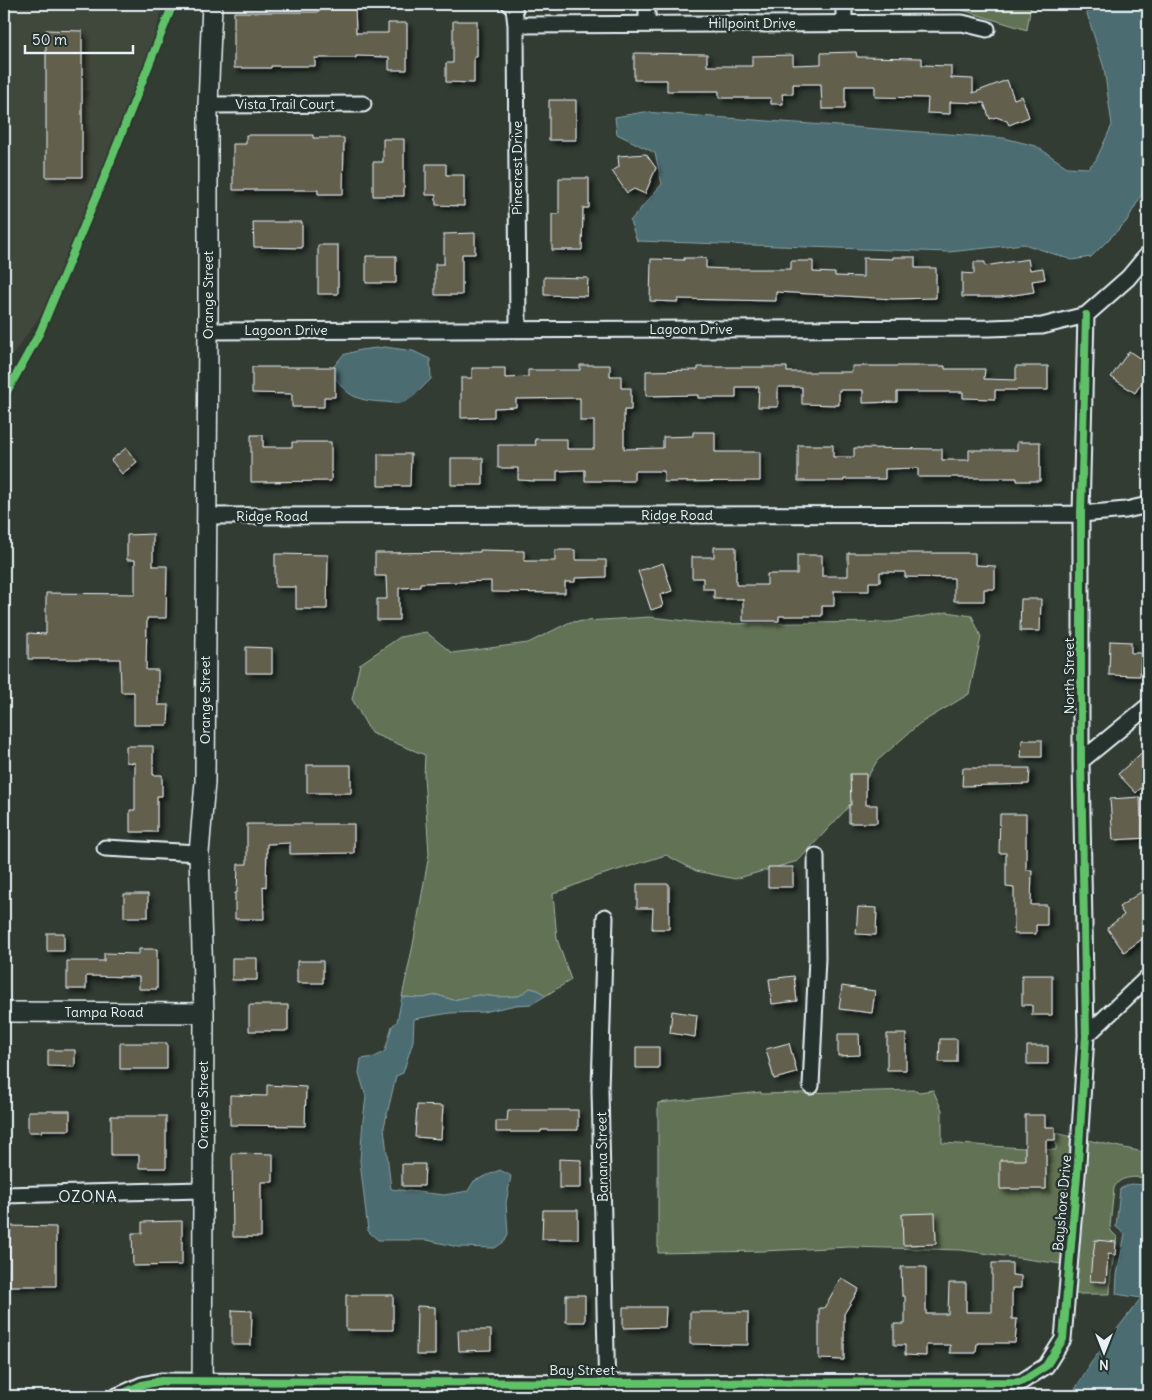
<svg xmlns="http://www.w3.org/2000/svg" width="1152" height="1400" font-family="Delius,sans-serif">
	<defs>
		<filter id="shadow"><feDropShadow dx="4" dy="4" stdDeviation="2.5" flood-color="#0009"/></filter>
	</defs>
	<rect width="100%" height="100%" fill="#323c33"/>
	<filter id="ink" filterUnits="userSpaceOnUse"><feTurbulence type="fractalNoise" baseFrequency=".02" numOctaves="2"/><feDisplacementMap in="SourceGraphic" scale="10" xChannelSelector="R" yChannelSelector="G"/><feConvolveMatrix kernelMatrix="1 2 1 2 8 2 1 2 1" color-interpolation-filters="sRGB"/></filter>
	<g filter="url(#ink)">
		<path fill="#41463b" d="M 4,4 L 163,4 L 152,46 L 67,278 L 4,367 Z"/>
		<path fill="#627254" stroke="#a5b2a6" d="M 943,4 L 1031,4 L 1027,30 Z
			M 947,612 L 972,616 L 981,637 L 969,694 L 919,724 L 877,761 L 852,803 L 798,861 L 735,879 L 696,871 L 666,855 L 595,877 L 553,894 L 557,939 L 571,980 L 545,996 L 538,990 L 530,988 L 519,996 L 498,997 L 479,995 L 453,1000 L 437,995 L 423,998 L 402,997 L 413,945 L 429,854 L 424,776 L 425,755 L 371,733 L 352,699 L 360,664 L 400,637 L 426,632 L 452,653 L 528,643 L 570,622 L 650,617 L 714,624 L 892,622 Z
			M 916,1090 L 919,1092 L 933,1090 L 942,1110 L 942,1143 L 1056,1150 L 1056,1133 L 1072,1137 L 1062,1264 L 961,1250 L 850,1247 L 762,1251 L 658,1253 L 658,1103 L 761,1092 L 761,1094 Z
			M 1087,1140 L 1148,1153 L 1148,1178 C 1136,1177 1120,1175 1114,1188 L 1110,1226 L 1111,1231 L 1117,1237 L 1111,1273 L 1110,1294 L 1074,1294 L 1084,1195 Z"/>
		<path fill="#4b6c71" stroke="#8aa1a7" d="M 1084,4 L 1148,4 L 1148,177 L 1145,189 L 1126,222 L 1091,257 L 1072,260 L 1024,244 L 949,252 L 637,241 L 630,221 L 662,184 L 655,153 L 617,134 L 615,117 L 644,112 L 1004,138 L 1036,146 L 1067,167 L 1088,168 L 1096,160 L 1112,125 L 1104,68 Z
			M 385,347 L 413,351 L 430,359 L 431,379 C 422,387 412,401 400,403 C 395,404 389,402 384,402 C 356,401 344,395 331,370 L 343,355 L 360,350 Z
			M 530,988 L 538,990 L 545,996 L 532,1004 L 516,1005 L 483,1012 L 450,1013 L 414,1019 L 413,1041 L 403,1073 L 396,1076 L 384,1127 L 391,1189 L 444,1195 L 468,1191 L 474,1181 L 500,1170 L 511,1176 L 506,1203 L 508,1234 L 505,1241 L 495,1248 L 458,1247 L 427,1240 L 378,1240 L 368,1231 L 360,1161 L 363,1120 L 366,1097 L 359,1073 L 361,1059 L 375,1057 L 385,1051 L 392,1026 L 397,1022 L 402,997 L 423,998 L 437,995 L 453,1000 L 479,995 L 498,997 L 519,996 Z
			M 1130,1184 L 1148,1185 L 1148,1396 L 1071,1396 L 1091,1363 L 1141,1298 L 1116,1294 L 1117,1275 L 1125,1234 L 1116,1227 L 1120,1189 Z"/>
		<path fill="#645e4d" stroke="#e8f1f8" filter="url(#shadow)" d="M 318,5 L 355,5 L 356,33 L 388,33 L 388,23 L 407,23 L 407,70 L 389,70 L 389,57 L 356,56 L 356,58 L 315,58 L 315,66 L 271,66 L 271,68 L 234,68 L 234,12 L 318,12 Z
			M 453,21 L 477,21 L 477,57 L 474,57 L 474,83 L 446,82 L 446,63 L 453,63 Z
			M 46,30 L 82,31 L 82,177 L 46,177 Z
			M 856,52 L 857,57 L 922,58 L 922,65 L 951,66 L 951,78 L 973,79 L 973,93 L 1007,80 L 1014,99 L 1022,96 L 1029,117 L 1009,125 L 1007,121 L 996,117 L 990,119 L 984,103 L 950,102 L 950,114 L 927,113 L 928,98 L 875,97 L 875,86 L 845,86 L 845,109 L 822,109 L 821,84 L 793,84 L 793,94 L 782,94 L 783,104 L 771,104 L 771,98 L 719,98 L 719,91 L 667,91 L 667,80 L 634,80 L 634,53 L 707,54 L 707,66 L 752,66 L 752,56 L 793,55 L 793,65 L 821,64 L 821,53 Z
			M 549,100 L 576,100 L 576,140 L 549,140 Z
			M 246,135 L 313,135 L 313,138 L 344,138 L 343,194 L 318,194 L 318,190 L 233,190 L 233,144 L 246,144 Z
			M 383,139 L 404,139 L 404,196 L 373,196 L 373,162 L 383,162 Z
			M 646,154 L 656,168 L 645,194 L 634,189 L 627,193 L 612,171 L 619,167 L 618,156 Z
			M 426,164 L 446,164 L 446,175 L 464,175 L 464,206 L 436,205 L 436,195 L 426,195 Z
			M 559,178 L 589,178 L 589,208 L 583,208 L 582,250 L 552,250 L 552,214 L 559,214 Z
			M 253,222 L 302,222 L 302,248 L 254,247 Z
			M 475,233 L 475,254 L 462,254 L 462,295 L 435,295 L 435,264 L 444,264 L 444,234 Z
			M 318,245 L 338,245 L 338,294 L 318,294 Z
			M 366,256 L 396,256 L 396,283 L 366,283 Z
			M 893,257 L 915,257 L 915,268 L 936,268 L 936,298 L 893,299 L 776,292 L 776,301 L 678,299 L 678,302 L 650,301 L 651,259 L 684,260 L 684,258 L 706,258 L 706,268 L 729,269 L 791,269 L 791,261 L 813,261 L 813,272 L 835,273 L 835,276 L 863,277 L 863,258 L 893,259 Z
			M 1028,259 L 1030,270 L 1043,268 L 1045,279 L 1032,281 L 1034,292 L 1001,297 L 962,297 L 962,273 L 974,274 L 974,262 L 985,262 L 985,266 Z
			M 544,277 L 588,278 L 587,296 L 544,295 Z
			M 1129,351 L 1148,364 L 1148,373 L 1135,393 L 1111,377 Z
			M 580,365 L 610,365 L 610,376 L 621,376 L 621,388 L 631,388 L 631,410 L 624,410 L 624,449 L 663,448 L 663,437 L 693,436 L 693,432 L 715,432 L 715,452 L 760,452 L 760,481 L 664,482 L 664,471 L 634,471 L 634,481 L 585,481 L 585,470 L 557,471 L 557,481 L 536,481 L 518,480 L 518,468 L 498,468 L 498,445 L 536,445 L 535,439 L 567,439 L 567,449 L 594,449 L 594,421 L 580,421 L 580,398 L 516,399 L 516,407 L 494,408 L 494,417 L 461,418 L 461,378 L 472,378 L 472,368 L 505,368 L 505,378 L 528,377 L 528,370 L 580,370 Z
			M 852,366 L 945,366 L 945,369 L 985,369 L 984,379 L 1016,380 L 1016,366 L 1048,366 L 1048,390 L 995,390 L 995,399 L 963,398 L 963,392 L 897,392 L 897,402 L 863,403 L 863,390 L 839,390 L 839,405 L 802,404 L 802,387 L 778,387 L 778,407 L 758,407 L 759,387 L 736,387 L 736,398 L 698,398 L 698,395 L 646,396 L 646,371 L 698,370 L 698,367 L 787,367 L 787,372 L 852,372 Z
			M 252,367 L 335,367 L 335,397 L 324,397 L 324,407 L 292,407 L 292,394 L 252,393 Z
			M 251,435 L 263,435 L 263,447 L 292,447 L 292,442 L 331,442 L 331,481 L 251,482 Z
			M 1017,442 L 1040,442 L 1040,481 L 1017,481 L 1017,478 L 958,478 L 958,477 L 918,477 L 918,468 L 885,469 L 885,479 L 844,479 L 844,481 L 798,481 L 798,445 L 833,445 L 833,457 L 854,457 L 854,448 L 942,449 L 942,460 L 969,460 L 969,450 L 1017,450 Z
			M 126,448 L 137,462 L 122,474 L 111,460 Z
			M 378,454 L 411,454 L 410,486 L 378,486 Z
			M 451,458 L 483,458 L 483,485 L 451,485 Z
			M 153,534 L 153,566 L 167,566 L 166,618 L 147,618 L 146,670 L 158,670 L 158,705 L 169,705 L 168,725 L 134,725 L 134,692 L 121,692 L 120,659 L 28,659 L 28,633 L 46,634 L 46,593 L 135,594 L 135,560 L 127,560 L 127,535 Z
			M 714,547 L 736,547 L 736,585 L 767,585 L 767,574 L 797,574 L 797,555 L 822,555 L 822,576 L 848,576 L 848,553 L 975,553 L 975,565 L 995,566 L 995,589 L 984,589 L 984,601 L 954,601 L 954,578 L 905,577 L 905,572 L 880,572 L 880,582 L 869,582 L 869,591 L 834,591 L 834,606 L 822,606 L 822,616 L 779,616 L 779,621 L 743,621 L 743,599 L 714,599 L 714,589 L 703,589 L 703,578 L 692,578 L 692,557 L 714,557 Z
			M 480,550 L 524,551 L 524,561 L 555,561 L 555,550 L 575,550 L 575,560 L 606,560 L 606,577 L 575,578 L 575,582 L 565,582 L 565,593 L 491,592 L 491,581 L 420,583 L 420,587 L 399,588 L 399,620 L 377,620 L 377,599 L 387,599 L 386,576 L 375,576 L 375,553 L 480,552 Z
			M 275,554 L 328,555 L 327,609 L 296,609 L 296,587 L 275,587 Z
			M 663,563 L 672,591 L 660,595 L 663,606 L 651,610 L 638,571 Z
			M 1021,599 L 1041,599 L 1040,631 L 1020,631 Z
			M 1110,641 L 1131,642 L 1131,653 L 1141,653 L 1140,676 L 1109,675 Z
			M 246,647 L 272,648 L 272,673 L 246,673 Z
			M 1022,740 L 1042,740 L 1042,757 L 1021,757 Z
			M 126,746 L 153,746 L 153,775 L 162,775 L 162,796 L 157,796 L 157,832 L 130,832 L 130,810 L 135,810 L 135,763 L 126,762 Z
			M 1148,747 L 1148,781 L 1136,793 L 1118,774 Z
			M 307,765 L 351,765 L 351,793 L 307,793 Z
			M 963,768 L 1030,768 L 1029,784 L 962,786 Z
			M 850,774 L 866,774 L 866,805 L 877,805 L 877,823 L 849,823 L 849,805 L 851,805 Z
			M 1140,797 L 1141,817 L 1148,817 L 1148,838 L 1113,840 L 1110,799 Z
			M 1000,814 L 1026,814 L 1026,870 L 1032,870 L 1031,905 L 1047,905 L 1047,925 L 1036,925 L 1036,934 L 1014,934 L 1014,888 L 1006,887 L 1006,853 L 999,853 Z
			M 247,824 L 354,824 L 354,853 L 290,854 L 290,843 L 267,844 L 266,887 L 263,886 L 264,919 L 235,919 L 235,893 L 237,893 L 238,864 L 247,864 Z
			M 768,867 L 793,867 L 793,887 L 768,887 Z
			M 637,884 L 669,884 L 669,929 L 652,929 L 653,908 L 637,908 Z
			M 1148,887 L 1148,935 L 1124,952 L 1107,928 L 1124,915 L 1119,907 Z
			M 124,894 L 148,894 L 148,917 L 124,917 Z
			M 858,907 L 877,908 L 876,935 L 856,934 Z
			M 47,933 L 64,933 L 64,951 L 47,951 Z
			M 139,949 L 157,949 L 157,989 L 139,989 L 139,977 L 86,976 L 86,989 L 67,989 L 67,961 L 104,961 L 104,953 L 139,954 Z
			M 232,958 L 257,958 L 257,980 L 232,980 Z
			M 297,961 L 323,961 L 323,983 L 297,983 Z
			M 1022,975 L 1052,975 L 1052,1015 L 1032,1015 L 1032,1005 L 1022,1005 Z
			M 794,976 L 797,1001 L 772,1004 L 769,979 Z
			M 842,986 L 875,991 L 872,1013 L 839,1009 Z
			M 249,1005 L 288,1005 L 288,1031 L 249,1031 Z
			M 672,1011 L 697,1015 L 695,1037 L 670,1033 Z
			M 838,1034 L 859,1034 L 860,1055 L 838,1056 Z
			M 887,1034 L 906,1034 L 906,1070 L 887,1070 Z
			M 940,1039 L 957,1039 L 957,1062 L 939,1062 Z
			M 120,1043 L 167,1043 L 167,1069 L 120,1069 Z
			M 789,1043 L 797,1073 L 774,1079 L 766,1049 Z
			M 1027,1046 L 1048,1046 L 1048,1064 L 1027,1064 Z
			M 636,1047 L 659,1047 L 659,1068 L 636,1068 Z
			M 48,1050 L 75,1050 L 75,1067 L 48,1066 Z
			M 267,1085 L 306,1087 L 305,1126 L 230,1125 L 230,1095 L 267,1096 Z
			M 417,1105 L 443,1106 L 441,1139 L 415,1137 Z
			M 508,1110 L 578,1110 L 578,1130 L 541,1130 L 541,1132 L 496,1132 L 496,1121 L 507,1121 Z
			M 28,1111 L 70,1111 L 70,1130 L 42,1130 L 42,1132 L 28,1132 Z
			M 1025,1115 L 1045,1115 L 1045,1127 L 1055,1127 L 1055,1140 L 1046,1140 L 1046,1189 L 1000,1189 L 1000,1160 L 1025,1160 Z
			M 111,1116 L 166,1116 L 166,1168 L 139,1168 L 139,1155 L 111,1155 Z
			M 232,1153 L 273,1154 L 273,1182 L 261,1182 L 261,1237 L 233,1237 Z
			M 559,1159 L 581,1160 L 581,1188 L 559,1188 Z
			M 402,1164 L 425,1164 L 424,1186 L 402,1186 Z
			M 543,1210 L 578,1210 L 578,1239 L 542,1239 Z
			M 935,1213 L 936,1244 L 903,1245 L 902,1214 Z
			M 182,1221 L 182,1265 L 133,1266 L 132,1233 L 142,1233 L 142,1222 Z
			M 10,1226 L 56,1227 L 56,1286 L 9,1286 Z
			M 1095,1240 L 1116,1242 L 1115,1255 L 1108,1254 L 1106,1282 L 1090,1281 L 1092,1257 L 1093,1257 Z
			M 992,1263 L 1012,1263 L 1012,1275 L 1021,1276 L 1021,1288 L 1012,1288 L 1012,1319 L 1017,1319 L 1015,1343 L 977,1343 L 976,1353 L 950,1353 L 950,1345 L 926,1345 L 926,1356 L 905,1355 L 905,1345 L 894,1345 L 894,1324 L 905,1324 L 905,1296 L 902,1296 L 901,1267 L 926,1267 L 926,1314 L 948,1314 L 949,1283 L 966,1283 L 966,1312 L 992,1312 Z
			M 841,1278 L 859,1289 L 844,1314 L 844,1360 L 819,1359 L 819,1308 L 824,1308 Z
			M 346,1295 L 393,1295 L 393,1330 L 346,1330 Z
			M 566,1295 L 585,1295 L 585,1322 L 566,1322 Z
			M 417,1306 L 435,1307 L 435,1355 L 416,1355 Z
			M 623,1307 L 666,1307 L 665,1327 L 623,1328 Z
			M 232,1310 L 252,1311 L 251,1345 L 232,1345 Z
			M 690,1312 L 748,1312 L 748,1345 L 690,1344 Z
			M 458,1330 L 491,1330 L 491,1350 L 459,1351 Z"/>
		<g fill="none" stroke-linecap="round" stroke-linejoin="round">
			<g stroke="#e8f1f8" stroke-width="19">
				<path id="minor" d="M 510,4 L 514,8 L 516,25 L 518,329
					M 647,4 L 647,24
					M 844,4 L 844,23
					M 516,25 L 962,23 L 987,29
					M 208,105 L 363,104
					M 208,331 L 990,328 L 1042,326 L 1086,315 L 1128,278 L 1148,254
					M 206,516 L 1081,514 L 1126,510 L 1148,505
					M 1081,761 L 1148,706
					M 105,848 L 199,853
					M 605,917 L 600,1090 L 607,1396
					M 1086,1036 L 1148,977
					M 811,1086 L 817,958 L 816,856
					M 4,1195 L 202,1190
					M 117,1396 L 142,1385 L 161,1381 L 607,1383 L 1021,1382 L 1046,1366 L 1063,1339 L 1078,1163 L 1086,1036 L 1081,761 L 1081,514 L 1086,315"/>
			</g>
			<g stroke="#e8f1f8" stroke-width="22">
				<path id="tertiary" d="M 4,1012 L 204,1013
					M 202,1396 L 204,1013 L 199,853 L 205,782 L 208,331 L 208,105 L 212,4"/>
			</g>
			<use href="#minor" stroke="#26332d" stroke-width="15"/>
			<use href="#tertiary" stroke="#26332d" stroke-width="19"/>
			<g stroke="#26332d" stroke-width="11">
				<path id="cycleway" d="M 4,397 L 40,332 L 104,178 L 173,4
					M 117,1396 L 142,1385 L 161,1381 L 607,1383 L 1021,1382 L 1046,1366 L 1063,1339 L 1078,1163 L 1086,1036 L 1081,761 L 1081,514 L 1086,315"/>
			</g>
			<use href="#cycleway" stroke="#61c268" stroke-width="8"/>
		</g>
	</g>
	<g text-anchor="middle" dominant-baseline="central" stroke-width="5" stroke-linejoin="round" paint-order="stroke">
		<g font-size="14" fill="#e8f1f8" stroke="#26332d">
			<text x="752" y="23">Hillpoint Drive</text>
			<text x="285" y="104">Vista Trail Court</text>
			<text transform="translate(517 168) rotate(-90)">Pinecrest Drive</text>
			<text transform="translate(208 295) rotate(-90)">Orange Street</text>
			<text x="691" y="329">Lagoon Drive</text>
			<text x="286" y="330">Lagoon Drive</text>
			<text x="677" y="515">Ridge Road</text>
			<text x="272" y="516">Ridge Road</text>
			<text transform="translate(1069 676) rotate(-90)">North Street</text>
			<text transform="translate(205 700) rotate(-90)">Orange Street</text>
			<text x="104" y="1012">Tampa Road</text>
			<text transform="translate(203 1105) rotate(-90)">Orange Street</text>
			<text transform="translate(602 1157) rotate(-91)">Banana Street</text>
			<text transform="translate(1062 1203) rotate(-85)">Bayshore Drive</text>
			<text x="582" y="1370">Bay Street</text>
		</g>
		<g font-size="16" letter-spacing="1" fill="#e8f1f8" stroke="#26332d">
			<text x="88" y="1196">OZONA</text>
		</g>
	</g>
	<rect width="1152" height="1400" fill="none" stroke="#26332d" stroke-width="20"/>
	<rect x="10" y="10" width="1132" height="1380" fill="none" stroke="#e8f1f8" stroke-width="2" filter="url(#ink)"/>
	<g transform="translate(1104 1352) rotate(180)" stroke="#26332d" stroke-width="4" paint-order="stroke">
	<path d="M0-4L9 19L0 12L-9 19Z" fill="#e8f1f8"/>
	<text y="-8" font-size="14" font-weight="bold" text-anchor="middle" fill="#e8f1f8">N</text>
	</g>
	<path d="M25 45v8h108v-8" fill="none" stroke="#e8f1f8" stroke-width="2.5"/>
	<text x="32" y="45" font-size="15" fill="#e8f1f8" stroke="#26332d" stroke-width="4" paint-order="stroke">50 m</text>
</svg>
